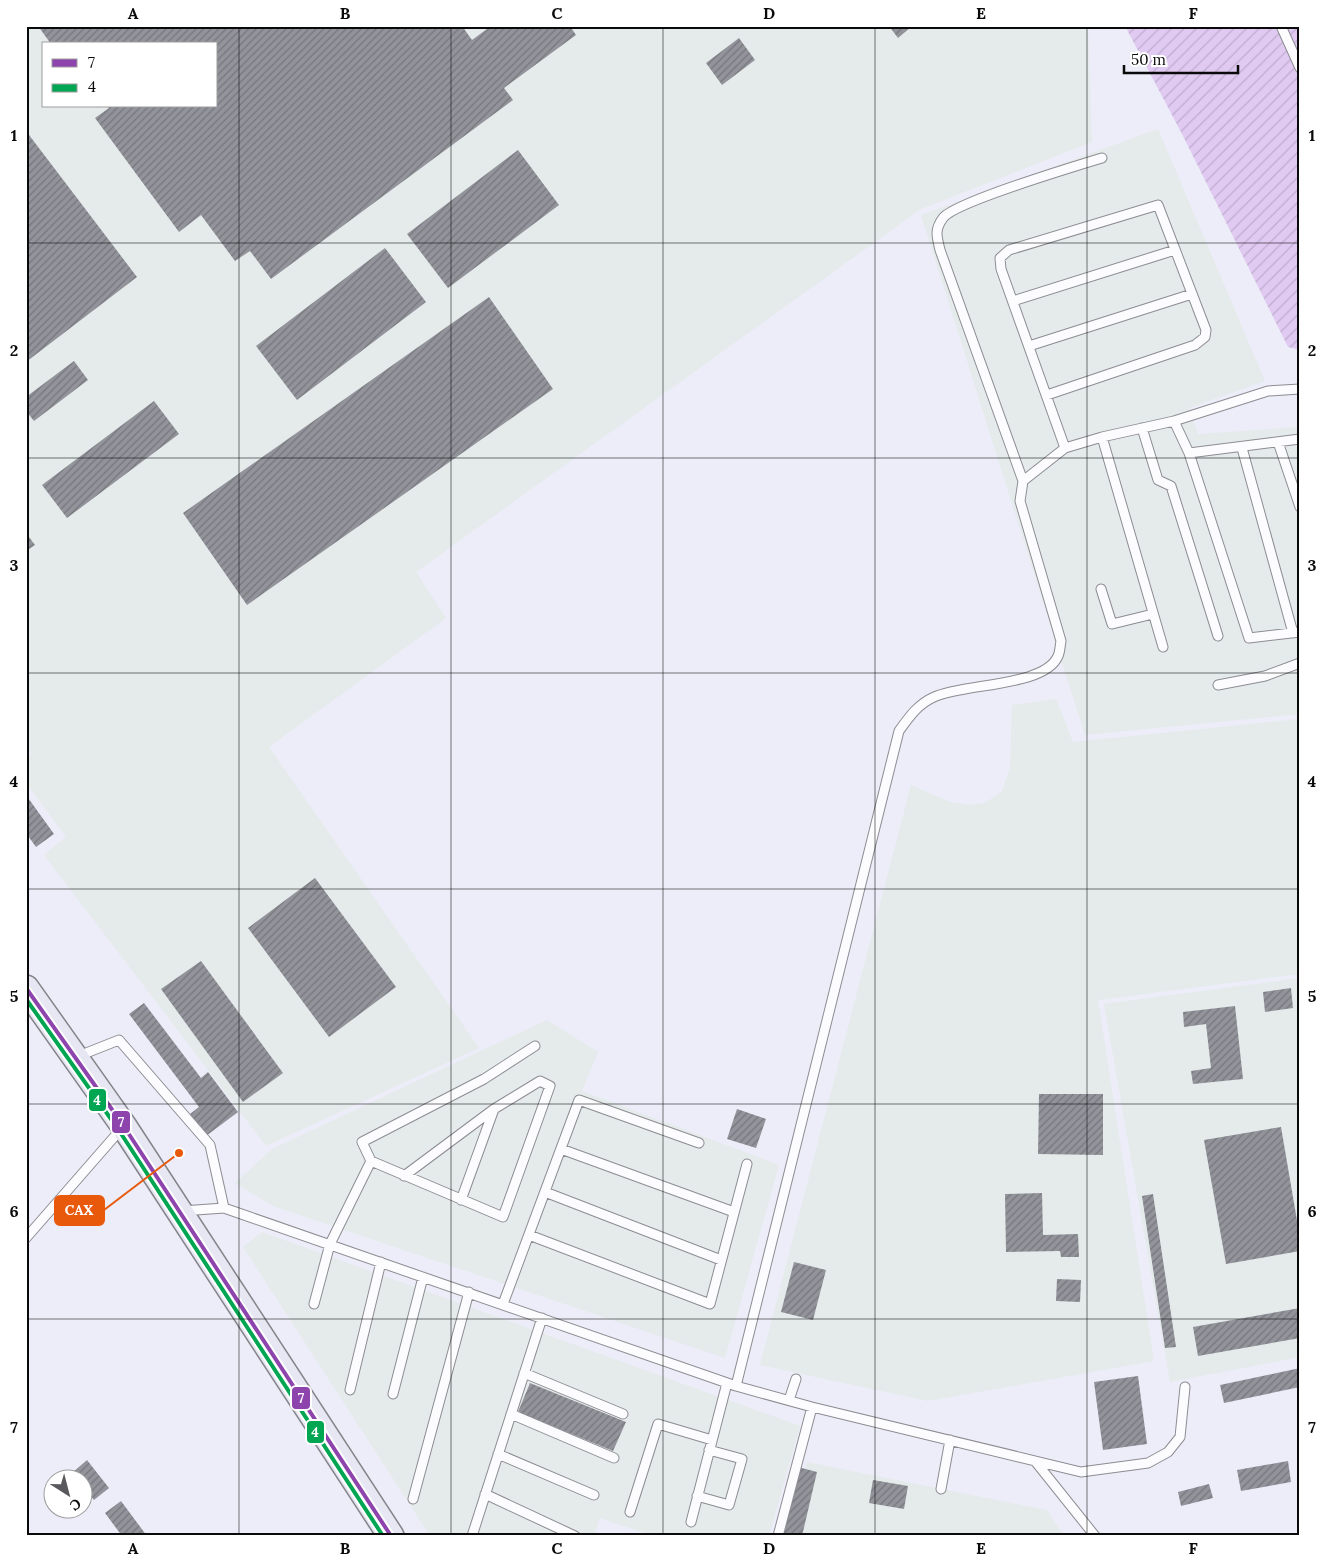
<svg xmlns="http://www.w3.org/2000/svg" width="1326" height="1562" font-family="Lora,serif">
	<defs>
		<pattern id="garden-furrows" width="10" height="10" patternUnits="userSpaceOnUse" patternTransform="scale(1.25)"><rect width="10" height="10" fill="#e0caf2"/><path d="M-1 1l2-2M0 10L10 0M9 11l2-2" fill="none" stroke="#bfacce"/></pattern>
		<pattern id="building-hatch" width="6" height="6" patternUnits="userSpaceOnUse" patternTransform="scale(1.25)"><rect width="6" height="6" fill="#93949b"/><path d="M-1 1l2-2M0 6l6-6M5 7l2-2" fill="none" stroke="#76777d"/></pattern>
	</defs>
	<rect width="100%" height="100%" fill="#ededf9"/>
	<path fill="#e4ebea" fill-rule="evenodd" d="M 26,26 L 1088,26 L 1092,142 L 921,209 L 416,572 L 446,618 L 269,747 L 479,1048 L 266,1146 L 44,855 L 66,837 L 26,783 L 26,766 L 31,753 L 26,747 ZM 44,44 L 216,44 L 216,106 L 44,106 Z
		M 1158,129 L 1265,381 L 1189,408 L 1198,434 L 1300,427 L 1300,714 L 1085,735 L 921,215 Z
		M 1056,699 L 1073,742 L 1300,719 L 1300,974 L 1098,1000 L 1154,1361 L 928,1401 L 760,1365 L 911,785 L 950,802 L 969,805 L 985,803 L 1002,791 L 1010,768 L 1012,705 Z
		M 1300,978 L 1300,1357 L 1170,1382 L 1104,1004 Z
		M 547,1020 L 598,1052 L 582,1091 L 779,1165 L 725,1358 L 273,1206 L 235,1183 L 272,1149 Z
		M 262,1232 L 800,1426 L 769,1536 L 654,1536 L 600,1518 L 594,1536 L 430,1536 L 243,1247 Z
		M 807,1462 L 1047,1510 L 1064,1536 L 788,1536 Z"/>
	<path fill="url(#garden-furrows)" d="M 1125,26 L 1300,26 L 1300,350 L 1288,347 L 1182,134 Z"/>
	<path fill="url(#building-hatch)" d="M 38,26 L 462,26 L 472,40 L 491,26 L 570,26 L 576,35 L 504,88 L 513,100 L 271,279 L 250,251 L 235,261 L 201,215 L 179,232 L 95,118 L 109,108 L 107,106 L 216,106 L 216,44 L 51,44 Z
		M 889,26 L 912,26 L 898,38 Z
		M 739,38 L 755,60 L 722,85 L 706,63 Z
		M 26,131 L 137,277 L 26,362 Z
		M 518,150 L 559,205 L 448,288 L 407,234 Z
		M 385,248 L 426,302 L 297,400 L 256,346 Z
		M 489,297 L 553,389 L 247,605 L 183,513 Z
		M 74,361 L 88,380 L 34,421 L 26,411 L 26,397 Z
		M 154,401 L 179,434 L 67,518 L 42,485 Z
		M 26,533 L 35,545 L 26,551 Z
		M 26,795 L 54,834 L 36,847 L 26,833 Z
		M 315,878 L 396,987 L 329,1037 L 248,928 Z
		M 201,961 L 283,1073 L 243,1102 L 161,989 Z
		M 1291,988 L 1293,1008 L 1265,1012 L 1263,992 Z
		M 144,1003 L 201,1078 L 208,1072 L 238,1112 L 206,1136 L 190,1114 L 199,1107 L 129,1014 Z
		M 1235,1006 L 1243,1079 L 1193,1084 L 1191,1071 L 1211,1068 L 1206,1024 L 1184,1027 L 1183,1012 Z
		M 1039,1094 L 1103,1094 L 1103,1155 L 1038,1154 Z
		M 737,1109 L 766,1119 L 756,1148 L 727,1139 Z
		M 1281,1127 L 1300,1238 L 1300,1251 L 1226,1264 L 1204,1140 Z
		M 1042,1193 L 1043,1235 L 1078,1234 L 1079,1257 L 1061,1257 L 1060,1251 L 1006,1252 L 1005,1194 Z
		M 1153,1194 L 1176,1347 L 1165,1348 L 1142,1196 Z
		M 794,1262 L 826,1270 L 813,1320 L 781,1312 Z
		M 1057,1279 L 1081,1280 L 1080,1302 L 1056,1301 Z
		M 1300,1308 L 1300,1338 L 1198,1356 L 1193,1327 Z
		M 1300,1368 L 1300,1387 L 1224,1403 L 1220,1385 Z
		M 1138,1376 L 1147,1444 L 1103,1450 L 1094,1382 Z
		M 530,1383 L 626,1422 L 613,1451 L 518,1412 Z
		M 87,1460 L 109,1488 L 94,1500 L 82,1486 L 82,1480 L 77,1480 L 72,1473 Z
		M 1288,1461 L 1291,1482 L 1241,1491 L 1237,1470 Z
		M 798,1467 L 817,1472 L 802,1536 L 782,1533 Z
		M 873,1480 L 908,1486 L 904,1509 L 869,1503 Z
		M 1209,1484 L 1213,1498 L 1181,1506 L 1178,1492 Z
		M 121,1501 L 147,1536 L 122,1536 L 105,1513 Z"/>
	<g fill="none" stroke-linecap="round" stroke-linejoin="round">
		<g stroke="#8c8c92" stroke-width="11">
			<path id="service" d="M 1281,26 L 1300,68
				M 1013,301 L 1175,250
				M 1029,346 L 1192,294
				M 1047,395 L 1195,345 L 1205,337 L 1206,330 L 1158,205 L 1009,250 L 1000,258 L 1001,269 L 1065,448
				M 1174,421 L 1268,391 L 1300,389
				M 1142,428 L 1158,480 L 1171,486 L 1218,636
				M 1102,437 L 1163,647
				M 1278,442 L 1300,507
				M 1242,448 L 1293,633
				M 1189,453 L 1300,439
				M 1023,481 L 940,250 C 937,237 934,230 943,218 C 955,202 1076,166 1102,158
				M 1101,589 L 1112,624 L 1153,614
				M 1218,685 L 1265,676 L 1300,663
				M 76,1057 L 119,1040 L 210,1145 L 224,1208
				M 561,1149 L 734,1212
				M 371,1161 L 362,1142 L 484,1079 L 535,1046
				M 545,1192 L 721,1260
				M 461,1200 L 494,1109
				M 182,1211 L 224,1208 L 736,1386 L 899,731 C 909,717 918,704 934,697 C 964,683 1045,687 1058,656 C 1060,652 1060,646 1061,641 L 1020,501 L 1023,481 L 1065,448 L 1102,437 L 1174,421 L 1189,453 L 1249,638 L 1300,632
				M 529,1235 L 710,1304 L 747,1164
				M 26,1238 L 122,1128
				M 314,1304 L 330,1244 L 371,1161 L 503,1217 L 550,1086 L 540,1081 L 494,1109 L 404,1176
				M 503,1304 L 579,1100 L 699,1143
				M 524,1373 L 623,1414
				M 736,1386 L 812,1407 L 1081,1472 L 1148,1463 L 1168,1452 L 1180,1437 L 1185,1387
				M 350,1390 L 381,1262
				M 393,1394 L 423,1277
				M 789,1400 L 796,1379
				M 511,1414 L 614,1458
				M 498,1454 L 594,1495
				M 1035,1461 L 1095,1536
				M 941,1489 L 950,1440
				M 485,1494 L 575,1536
				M 697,1496 L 729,1505 L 742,1459 L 709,1450
				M 413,1499 L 469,1292
				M 630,1512 L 658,1424 L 712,1440
				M 691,1522 L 727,1383
				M 472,1536 L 542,1318
				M 778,1536 L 812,1407"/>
		</g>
		<g stroke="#838388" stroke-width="28">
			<path id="secondary" d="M 26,988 L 123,1125 L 391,1536"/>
		</g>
		<use href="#service" stroke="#fcfcfe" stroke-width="9"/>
		<use href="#secondary" stroke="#e7e7f4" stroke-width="25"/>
		<g stroke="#fff" stroke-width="8">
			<path id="bus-1" d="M 26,988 L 123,1125 L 391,1536"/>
		</g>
		<g stroke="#fff" stroke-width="8">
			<path id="bus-2" d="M 26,999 L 118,1129 L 383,1536"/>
		</g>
		<use href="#bus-1" stroke="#8e44ad" stroke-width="4"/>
		<use href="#bus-2" stroke="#00a651" stroke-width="4"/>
	</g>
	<path fill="none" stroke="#0a0a0a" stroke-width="1" stroke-opacity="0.55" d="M 239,26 L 239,1536M 451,26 L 451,1536M 663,26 L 663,1536M 875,26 L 875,1536M 1087,26 L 1087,1536M 26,243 L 1300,243M 26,458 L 1300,458M 26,673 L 1300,673M 26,889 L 1300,889M 26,1104 L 1300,1104M 26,1319 L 1300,1319"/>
	<path fill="none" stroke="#e8590c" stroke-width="2" d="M179 1153L104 1210"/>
	<circle fill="#e8590c" stroke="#fff" stroke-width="2" cx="179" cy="1153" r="5"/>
	<rect fill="#e8590c" stroke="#e8590c" stroke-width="2" x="55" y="1196" width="49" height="29" rx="5"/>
	<g font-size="14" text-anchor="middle" font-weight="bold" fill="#fff">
		<text x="79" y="1215">САХ</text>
	</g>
	<g stroke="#fff" stroke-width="2">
		<rect x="88" y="1088" width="19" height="24" rx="5" fill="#00a651"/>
		<rect x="111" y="1110" width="20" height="24" rx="5" fill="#8e44ad"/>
		<rect x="291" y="1386" width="20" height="24" rx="5" fill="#8e44ad"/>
		<rect x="306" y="1420" width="19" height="24" rx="5" fill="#00a651"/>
	</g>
	<g font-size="14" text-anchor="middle" font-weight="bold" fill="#fff">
		<text x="97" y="1105">4</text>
		<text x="121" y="1127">7</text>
		<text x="301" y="1403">7</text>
		<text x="315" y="1437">4</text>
	</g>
	<rect width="1326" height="1562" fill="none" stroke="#ffffff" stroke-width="55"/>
	<rect x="42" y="42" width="175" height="65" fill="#ffffff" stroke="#9d9d9d"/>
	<rect x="52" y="59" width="25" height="8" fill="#8e44ad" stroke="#9d9d9d"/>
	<text x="88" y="68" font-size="15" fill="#0a0a0a">7</text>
	<rect x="52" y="84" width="25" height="8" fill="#00a651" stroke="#9d9d9d"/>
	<text x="88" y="92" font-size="15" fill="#0a0a0a">4</text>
	<g transform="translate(68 1494) rotate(144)"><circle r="24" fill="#ffffff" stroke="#9d9d9d"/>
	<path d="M0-4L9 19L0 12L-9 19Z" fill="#59595e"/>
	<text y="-8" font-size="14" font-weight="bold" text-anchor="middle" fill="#0a0a0a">С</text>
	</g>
	<path d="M1124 65v8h114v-8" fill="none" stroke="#0a0a0a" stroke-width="2.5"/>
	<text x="1131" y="65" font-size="15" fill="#0a0a0a" stroke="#ffffff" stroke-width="4" paint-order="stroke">50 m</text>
	<rect x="28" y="28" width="1270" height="1506" fill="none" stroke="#0a0a0a" stroke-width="2"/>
	<g font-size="16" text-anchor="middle" font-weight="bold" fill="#0a0a0a">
		<text x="133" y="19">A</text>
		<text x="345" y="19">B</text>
		<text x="557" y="19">C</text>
		<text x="769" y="19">D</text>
		<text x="981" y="19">E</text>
		<text x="1193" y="19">F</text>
		<text x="14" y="141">1</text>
		<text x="1312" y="141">1</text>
		<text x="14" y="356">2</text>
		<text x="1312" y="356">2</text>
		<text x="14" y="571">3</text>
		<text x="1312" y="571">3</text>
		<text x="14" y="787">4</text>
		<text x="1312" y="787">4</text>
		<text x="14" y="1002">5</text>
		<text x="1312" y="1002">5</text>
		<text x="14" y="1217">6</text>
		<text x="1312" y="1217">6</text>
		<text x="14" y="1433">7</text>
		<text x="1312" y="1433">7</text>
		<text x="133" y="1554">A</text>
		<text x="345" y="1554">B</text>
		<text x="557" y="1554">C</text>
		<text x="769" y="1554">D</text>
		<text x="981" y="1554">E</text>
		<text x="1193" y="1554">F</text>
	</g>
</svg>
